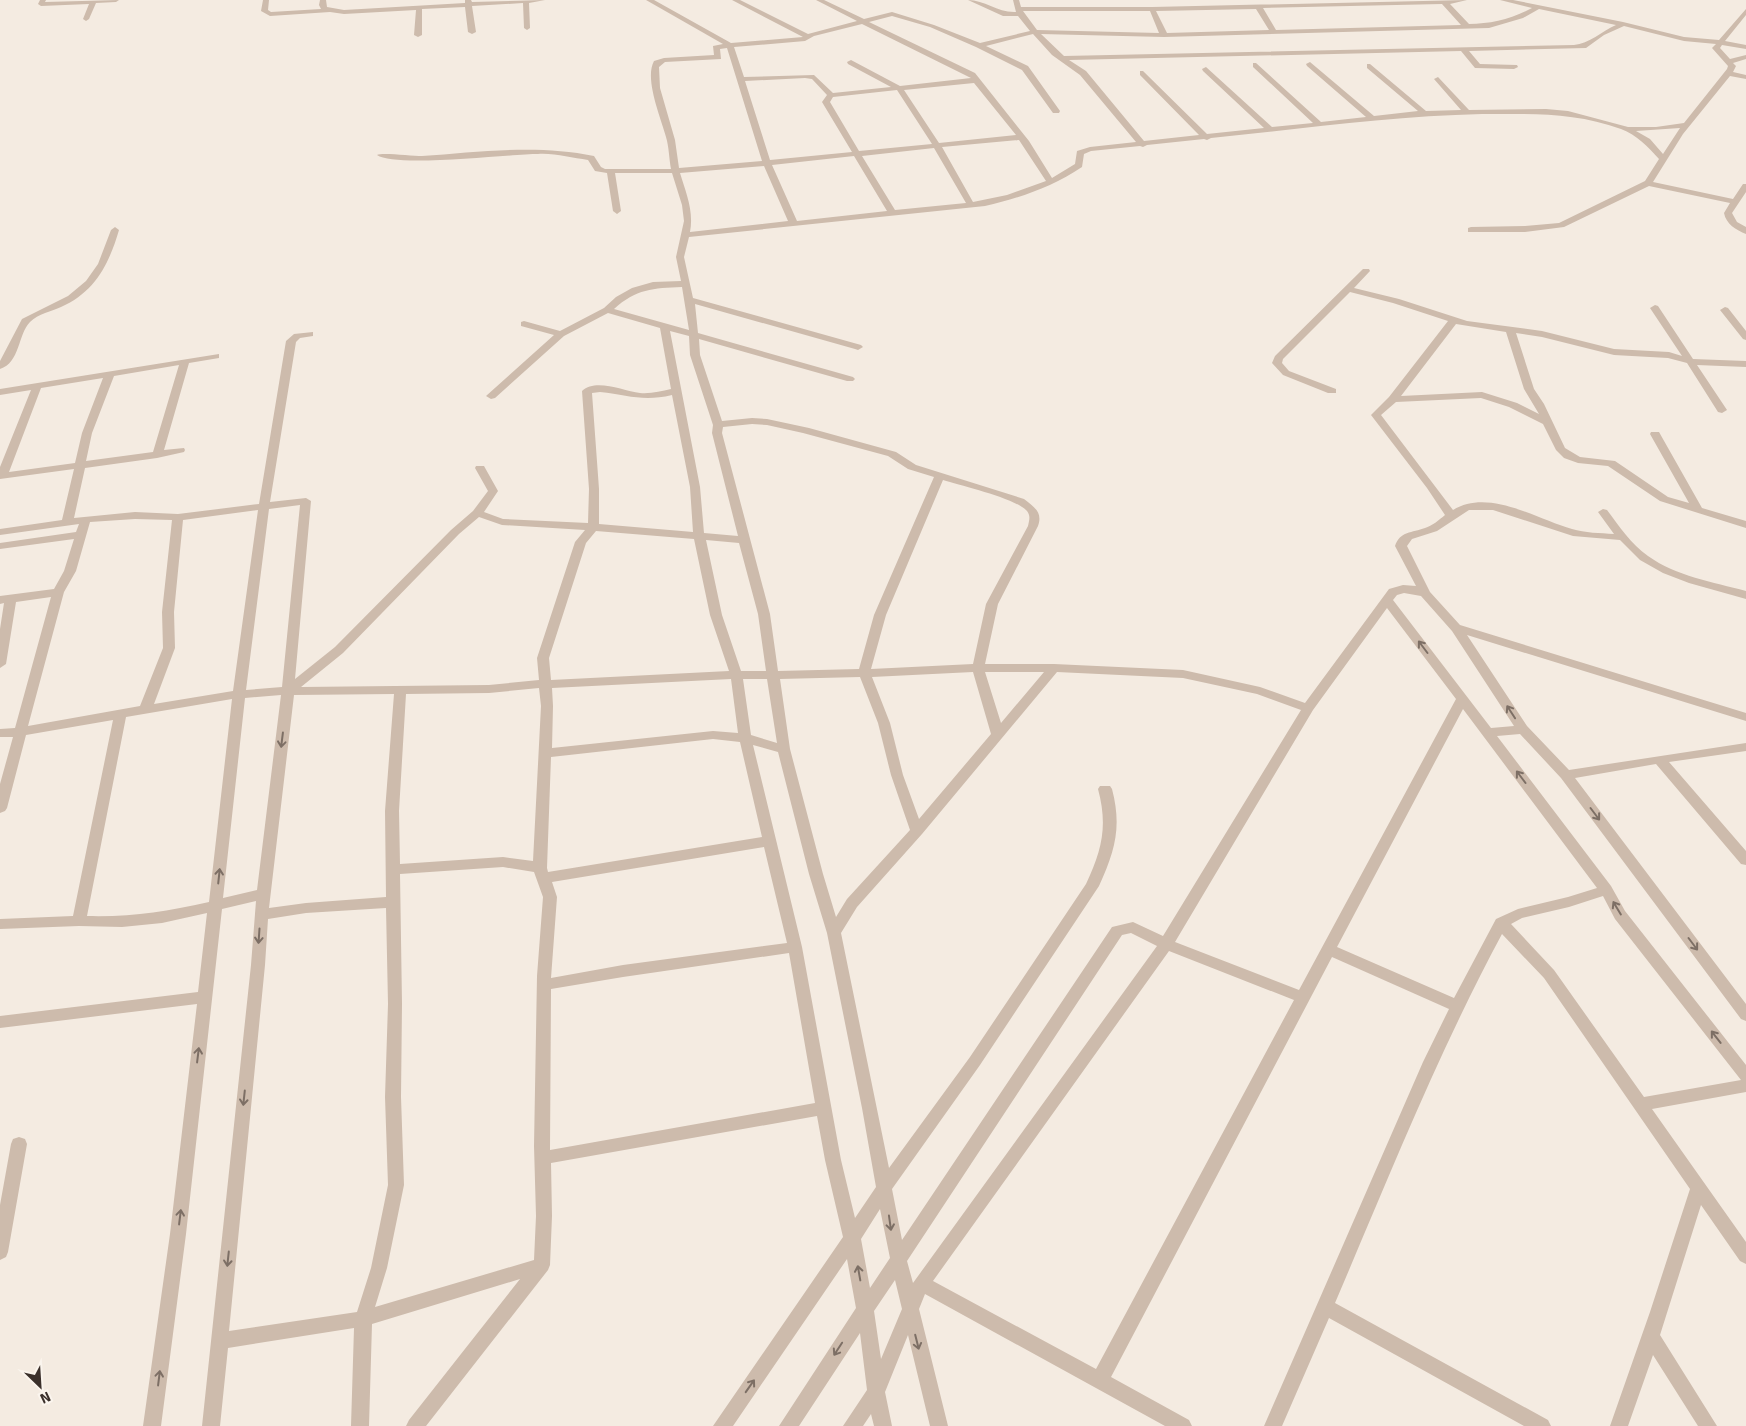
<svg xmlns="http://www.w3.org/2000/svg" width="1746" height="1426" font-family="Signika,sans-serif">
	<rect width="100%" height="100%" fill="#f4ebe1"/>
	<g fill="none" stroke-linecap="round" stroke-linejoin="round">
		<path fill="#cdbbac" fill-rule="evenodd" d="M 40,0 L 46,0 L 45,2 L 119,0 L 116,2 L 96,3 L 89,19 L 86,21 L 83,19 L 89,4 L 41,6 L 38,4 Z
			M 263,0 L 269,0 L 268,10 L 271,12 L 321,9 L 319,5 L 320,0 L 326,0 L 327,7 L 344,10 L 465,3 L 465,0 L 471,0 L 472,2 L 545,0 L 529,3 L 530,28 L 527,30 L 524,28 L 523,3 L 472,6 L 476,32 L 472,34 L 468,32 L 465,7 L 422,9 L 422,35 L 418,37 L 414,35 L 416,10 L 344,14 L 330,12 L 270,16 L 261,11 Z
			M 646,0 L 654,0 L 731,43 L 803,37 L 732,0 L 740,0 L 808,34 L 857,21 L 816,0 L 824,0 L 864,19 L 892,12 L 934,25 L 980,43 L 1030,31 L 1018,16 L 1003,16 L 968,0 C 985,0 998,13 1016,12 L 1013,0 L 1019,0 L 1021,7 L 1152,7 L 1467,0 L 1450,4 L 1469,24 C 1491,24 1512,19 1532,8 L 1500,0 L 1513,0 L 1623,22 L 1684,37 L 1719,40 L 1746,9 L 1746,15 L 1725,41 L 1746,45 L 1746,49 L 1722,45 L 1720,48 L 1730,59 L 1746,55 L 1746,59 L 1733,63 L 1736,66 L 1733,72 L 1746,75 L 1746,79 L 1730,76 L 1683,134 L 1653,182 L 1733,199 L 1743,184 L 1746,184 L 1746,192 L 1732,213 L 1737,222 L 1746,227 L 1746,234 C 1736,230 1726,224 1724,213 L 1730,203 L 1649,186 L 1564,227 L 1525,232 L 1468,232 L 1468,228 L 1471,227 L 1525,226 L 1559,223 L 1645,181 L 1659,159 C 1648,147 1637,135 1621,129 C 1574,112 1531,114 1482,114 C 1391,116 1301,129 1211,138 L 1207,140 L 1204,139 L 1147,145 L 1143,147 L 1140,146 L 1091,151 L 1084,154 L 1082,167 C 1052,187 1020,198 985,206 L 689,237 L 684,257 L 693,298 L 861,345 L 863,347 L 858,350 L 855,349 L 695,304 L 698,333 L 853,377 L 855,379 L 853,381 L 847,381 L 699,339 L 700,355 L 722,421 L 752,418 L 767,419 L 809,428 L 896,452 L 916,465 L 1024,499 C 1034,507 1043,512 1038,526 L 998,604 L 985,664 L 1054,664 L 1183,670 L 1260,687 L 1305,703 L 1389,589 L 1403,585 L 1416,586 L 1395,546 C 1400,531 1412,533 1425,528 C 1432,526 1439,520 1445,515 L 1427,488 L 1371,415 L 1389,397 L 1448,321 L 1393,303 L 1350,292 L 1283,359 L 1282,363 L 1289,371 L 1336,389 L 1336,393 L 1328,393 L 1283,375 L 1272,363 L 1275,356 L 1363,269 L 1369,269 L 1370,271 L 1354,288 L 1399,299 L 1467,321 L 1542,331 L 1614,349 L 1669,352 L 1682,356 L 1650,308 L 1655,305 L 1658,306 L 1693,359 L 1746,361 L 1746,367 L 1697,365 L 1727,410 L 1722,413 L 1718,412 L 1687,363 L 1668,358 L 1614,355 L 1542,337 L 1516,333 L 1534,389 L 1544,404 L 1565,448 L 1580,457 L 1615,461 L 1668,497 L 1689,503 L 1650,434 L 1651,432 L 1659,432 L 1702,508 L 1746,521 L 1746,528 L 1660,501 L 1608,466 L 1578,463 L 1564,458 L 1556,450 L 1543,424 L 1509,407 L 1481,398 L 1396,402 L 1381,415 L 1453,510 C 1489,488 1536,519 1572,529 C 1585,533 1600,533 1614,534 L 1598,512 L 1603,509 L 1607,510 C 1619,526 1631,544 1648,556 C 1676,576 1713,582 1746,591 L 1746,599 L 1689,583 L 1663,573 L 1640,560 L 1620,540 L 1573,536 L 1493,510 L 1469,510 L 1437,531 L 1412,539 L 1407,546 L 1430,592 L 1460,625 L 1746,713 L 1746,721 L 1467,635 L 1527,726 L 1569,770 L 1746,743 L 1746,751 L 1669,762 L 1746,851 L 1746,865 L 1741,864 L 1656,764 L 1575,778 L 1746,1004 L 1746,1021 L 1741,1019 L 1561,778 L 1520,734 L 1497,736 L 1611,886 L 1625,911 L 1746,1065 L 1746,1092 L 1652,1109 L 1746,1242 L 1746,1264 L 1740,1261 L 1701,1205 L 1660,1335 L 1717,1426 L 1698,1426 L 1653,1355 L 1628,1426 L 1610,1426 L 1650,1312 L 1690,1189 L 1544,978 L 1502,934 C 1438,1053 1388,1179 1335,1303 L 1548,1420 L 1551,1426 L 1524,1426 L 1329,1318 L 1282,1426 L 1264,1426 L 1423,1062 L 1449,1009 L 1332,957 L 1111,1377 L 1189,1420 L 1192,1426 L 1165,1426 L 925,1294 L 919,1309 L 948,1426 L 930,1426 L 908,1335 L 885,1392 L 892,1426 L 874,1426 L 871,1414 L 863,1426 L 843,1426 L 867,1390 L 860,1333 L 799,1426 L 779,1426 L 856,1308 L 847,1259 L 733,1426 L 713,1426 L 843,1237 L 825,1160 L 817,1116 L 551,1163 L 552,1216 L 550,1265 L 548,1270 L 426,1426 L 406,1426 L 409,1420 L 520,1279 L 372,1324 L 369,1426 L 351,1426 L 354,1328 L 228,1348 L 220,1426 L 202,1426 L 251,965 L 256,901 L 222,909 L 186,1234 L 161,1426 L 143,1426 L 170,1234 L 197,1004 L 0,1028 L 0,1016 L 198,992 L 207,913 L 162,923 L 122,927 L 79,926 L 0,929 L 0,919 L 73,916 L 113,720 L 26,735 L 7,808 L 5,811 L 0,813 L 0,784 L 13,737 L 0,737 L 0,729 L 15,728 L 51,597 L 16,602 L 6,664 L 0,668 L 0,629 L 4,603 L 0,604 L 0,596 L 54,589 L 64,571 L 74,539 L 0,549 L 0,543 L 76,532 L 79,524 L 0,535 L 0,529 L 62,520 L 74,469 L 0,479 L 0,467 L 31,390 L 0,395 L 0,389 L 219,354 L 219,358 L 189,363 L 164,450 L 184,448 L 185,450 L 184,452 L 157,458 L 85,468 L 74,518 L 135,512 L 178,514 L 259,504 L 286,341 L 294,334 L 313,332 L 313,336 L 300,338 L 296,342 L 270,502 L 306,498 L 311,501 L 295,679 L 335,647 L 451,530 L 473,511 L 488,491 L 475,468 L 476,466 L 484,466 L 498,491 L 484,512 L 503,519 L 588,523 L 589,489 L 582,391 C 596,378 623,391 640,393 C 651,394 661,391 671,389 L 660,328 L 608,313 L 564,336 L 495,398 L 491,399 L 486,396 L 554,335 L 521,326 L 521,322 L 524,321 L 560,331 L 604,308 L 616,297 L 632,288 L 653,282 L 681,281 L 676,257 L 684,221 L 682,205 L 672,173 L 615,173 L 621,211 L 617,214 L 613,211 L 607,173 L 595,171 L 588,160 C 572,158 555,153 538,154 C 509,154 395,168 377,155 C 381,152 412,156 422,156 C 479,152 537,144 594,156 L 601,167 L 605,169 L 671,169 C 669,158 669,147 666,137 C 661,118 644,79 654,61 L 664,58 L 714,55 L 713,46 L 723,44 ZM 1442,4 L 1461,25 L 1276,30 L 1263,8 ZM 1256,9 L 1269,30 L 1167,33 L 1156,11 ZM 1539,9 L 1616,25 C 1602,31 1589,44 1574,45 L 1064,56 L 1041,34 L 1164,37 L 1489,28 L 1523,18 ZM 1023,11 L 1150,11 L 1159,33 L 1037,30 ZM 892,16 L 930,27 L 976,47 L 1022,70 L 1053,113 L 1059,113 L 1060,111 L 1028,66 L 986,46 L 1033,34 L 1052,55 L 1080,75 L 1136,142 L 1090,147 L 1077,151 L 1075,164 L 1052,178 L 1029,141 L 975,73 L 869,22 ZM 862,24 L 971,78 L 900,86 L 851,60 L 847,62 L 848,64 L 891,87 L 833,93 L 814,75 L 744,77 L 734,47 L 805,41 L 814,36 ZM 1624,26 L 1684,41 L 1716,44 L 1712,48 L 1728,66 L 1727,69 L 1684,123 L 1656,127 L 1628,127 L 1568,111 L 1546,109 L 1469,110 L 1438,77 L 1434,79 L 1461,110 L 1426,111 L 1370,64 L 1367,64 L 1367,68 L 1418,111 L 1374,116 L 1310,62 L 1306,64 L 1307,66 L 1366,117 L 1321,122 L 1256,63 L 1253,63 L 1253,67 L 1313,123 L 1272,127 L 1206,67 L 1202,69 L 1203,71 L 1264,128 L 1207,134 L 1143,71 L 1140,71 L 1140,75 L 1199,135 L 1144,141 L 1086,71 L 1069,60 L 1461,51 L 1475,68 L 1514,69 L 1518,67 L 1517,65 L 1480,64 L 1469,51 L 1586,48 L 1604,35 ZM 727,48 L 762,161 L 679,168 L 675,140 L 660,88 L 659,67 L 665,62 L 721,59 L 720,49 ZM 805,78 L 812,79 L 827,95 L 822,102 L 852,152 L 770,160 L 745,81 ZM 974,83 L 1016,135 L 939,143 L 904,90 ZM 897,90 L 932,144 L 859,151 L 830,102 L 833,97 ZM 1680,128 L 1663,154 L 1650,139 L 1636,131 ZM 1019,140 L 1046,181 L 1007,195 L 973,202 L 942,147 ZM 934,148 L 966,203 L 895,210 L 862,156 ZM 854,156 L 887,211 L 797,221 L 772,165 ZM 764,166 L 788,221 L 690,232 C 694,211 686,193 680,173 ZM 682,287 L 689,330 L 614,309 C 636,289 653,288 682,287 ZM 1456,324 L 1506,332 L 1524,389 L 1539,414 L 1517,403 L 1482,392 L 1401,396 ZM 670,331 L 689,336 L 690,355 L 713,425 L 712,433 L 738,536 L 704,533 L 700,487 ZM 179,365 L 153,452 L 86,461 L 92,433 L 114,376 ZM 103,378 L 82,433 L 75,463 L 9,472 L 41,388 ZM 600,392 C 628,395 643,402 672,395 L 690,487 L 693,532 L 599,524 L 599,489 L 592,393 ZM 752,424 L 767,425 L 803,433 L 888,456 L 908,469 L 934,477 L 874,615 L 859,669 L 778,671 L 770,614 L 722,433 L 723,427 ZM 943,480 C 962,486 1015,498 1027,511 C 1031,516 1029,521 1028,526 L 986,604 L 973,664 L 871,669 L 886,615 ZM 300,505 L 282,687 L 246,690 L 269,509 ZM 258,510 L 233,691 L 154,704 L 175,648 L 174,612 L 183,520 ZM 479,517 L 502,525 L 585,530 L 575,542 L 537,658 L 539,680 L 489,685 L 301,687 L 343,653 L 459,534 ZM 135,519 L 172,520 L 162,612 L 163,648 L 140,706 L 28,726 L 64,592 L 76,571 L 90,522 ZM 596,531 L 694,539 L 710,615 L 729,671 L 551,680 L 549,658 L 586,543 ZM 706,540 L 739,543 L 758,614 L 766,671 L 741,671 L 722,615 ZM 1404,593 L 1421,596 L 1452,631 L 1514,726 L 1491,728 L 1393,600 L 1397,595 ZM 1387,608 L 1456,699 L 1299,990 L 1175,942 L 1313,710 ZM 973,672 L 991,734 L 919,819 L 903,775 L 890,723 L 872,677 ZM 985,672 L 1044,672 L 1001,723 ZM 1057,672 L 1183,678 L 1257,694 L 1301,710 L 1163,936 L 1133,922 L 1112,927 L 902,1240 L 892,1189 L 980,1065 L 1099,886 C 1115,851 1122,827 1112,789 L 1110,786 L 1100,786 L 1098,789 C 1108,826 1102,850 1086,884 L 970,1057 L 889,1168 L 841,933 L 857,907 L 922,834 ZM 860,677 L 878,723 L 891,775 L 910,830 L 847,899 L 836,917 L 823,874 L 790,749 L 780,679 ZM 731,679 L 738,733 L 713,731 L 552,748 L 553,706 L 552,688 ZM 743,679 L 767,679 L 777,743 L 751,735 ZM 539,688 L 541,706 L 533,861 L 503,857 L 400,864 L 399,811 L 406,694 L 489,693 ZM 394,694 L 385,811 L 386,897 L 306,903 L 269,908 L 294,695 ZM 281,695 L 257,890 L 223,898 L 245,698 ZM 232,699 L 209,902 C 164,912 133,917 87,916 L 126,717 ZM 1463,709 L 1597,888 L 1568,897 L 1518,909 L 1496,919 L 1454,998 L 1337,947 ZM 713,739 L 740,742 L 762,837 L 548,872 L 547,868 L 551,757 ZM 753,745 L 778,752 L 809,874 L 827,933 L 862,1108 L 876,1187 L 855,1218 L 841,1160 L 802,947 ZM 764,847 L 787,943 L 623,965 L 551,978 L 557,897 L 552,882 ZM 503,867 L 534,872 L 543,897 L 537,976 L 534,1146 L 536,1216 L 534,1260 L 375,1307 L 387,1268 L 404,1185 L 401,1097 L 402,1004 L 400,874 ZM 1603,896 L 1615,919 L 1741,1080 L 1644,1097 L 1554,970 L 1511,924 L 1522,918 L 1569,907 ZM 386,908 L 388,1004 L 385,1097 L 388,1185 L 371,1268 L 357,1312 L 229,1331 L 265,965 L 268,919 L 306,913 ZM 1131,933 L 1157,946 L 913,1283 L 907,1261 L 1122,935 ZM 1169,951 L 1294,1000 L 1096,1369 L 933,1281 ZM 789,953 L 815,1103 L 550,1150 L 551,989 L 623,977 ZM 880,1209 L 890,1258 L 870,1288 L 861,1239 ZM 895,1280 L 902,1309 L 881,1359 L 874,1311 Z
			M 115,227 L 119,230 C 109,264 95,292 61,307 C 52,311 38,314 30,322 C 18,334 20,363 0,369 L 0,361 L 22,319 L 68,296 L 86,281 L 98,264 L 111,230 Z
			M 1725,307 L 1728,308 L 1746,331 L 1746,340 L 1743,339 L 1720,310 Z
			M 19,1137 L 25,1139 L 27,1144 L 8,1252 L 6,1257 L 0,1260 L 0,1205 L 11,1144 L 13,1139 Z"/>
	</g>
	<defs><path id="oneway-shaft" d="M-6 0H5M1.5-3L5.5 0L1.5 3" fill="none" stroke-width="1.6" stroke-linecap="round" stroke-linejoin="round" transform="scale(1.25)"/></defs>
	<g stroke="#7d6f65">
		<use href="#oneway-shaft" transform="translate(1423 647) rotate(-127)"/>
		<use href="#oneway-shaft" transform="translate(1511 712) rotate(-123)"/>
		<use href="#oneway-shaft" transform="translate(282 740) rotate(97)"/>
		<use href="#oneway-shaft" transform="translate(1521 777) rotate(-127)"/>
		<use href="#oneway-shaft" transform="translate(1595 814) rotate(53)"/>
		<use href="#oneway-shaft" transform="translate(219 876) rotate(-84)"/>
		<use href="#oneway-shaft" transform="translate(1617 908) rotate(-121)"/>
		<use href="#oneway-shaft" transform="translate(259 936) rotate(94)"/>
		<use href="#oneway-shaft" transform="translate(1693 944) rotate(53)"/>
		<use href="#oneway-shaft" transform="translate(1716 1037) rotate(-128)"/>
		<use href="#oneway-shaft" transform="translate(198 1055) rotate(-83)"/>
		<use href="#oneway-shaft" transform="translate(244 1098) rotate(96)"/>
		<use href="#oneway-shaft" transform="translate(180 1217) rotate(-83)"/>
		<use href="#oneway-shaft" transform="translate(890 1223) rotate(82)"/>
		<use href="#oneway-shaft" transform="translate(228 1259) rotate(96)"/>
		<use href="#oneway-shaft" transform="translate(859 1273) rotate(-100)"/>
		<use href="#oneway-shaft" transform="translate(917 1342) rotate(76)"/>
		<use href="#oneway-shaft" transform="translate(838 1349) rotate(123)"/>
		<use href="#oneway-shaft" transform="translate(159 1378) rotate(-83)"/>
		<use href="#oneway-shaft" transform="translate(750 1386) rotate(-55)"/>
	</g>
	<g transform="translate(40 1386) rotate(155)" stroke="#fbf5ee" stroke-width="4" paint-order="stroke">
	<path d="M0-4L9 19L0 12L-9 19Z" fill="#3b302b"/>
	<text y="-8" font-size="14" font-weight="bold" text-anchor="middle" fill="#3b302b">N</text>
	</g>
</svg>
